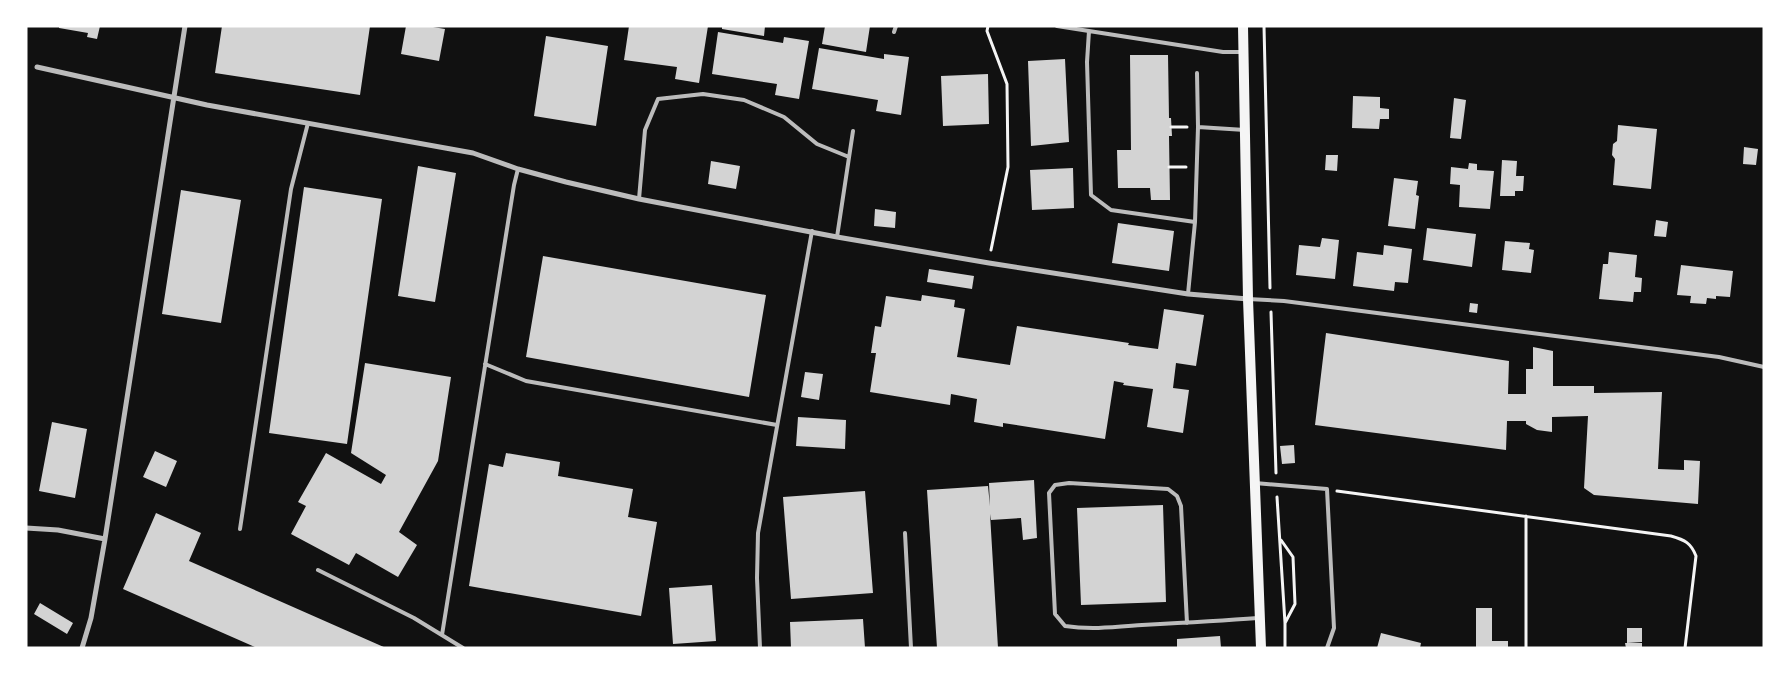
<svg xmlns="http://www.w3.org/2000/svg" width="1790" height="674" font-family="'DejaVu Sans',sans-serif">
	<rect width="100%" height="100%" fill="#111"/>
	<path fill="#d3d3d3" d="M 59,26 L 100,26 L 97,39 L 87,37 L 88,33 L 59,28 Z
		M 222,26 L 370,26 L 360,95 L 215,73 Z
		M 406,26 L 427,26 L 445,29 L 439,61 L 401,54 Z
		M 629,26 L 708,26 L 699,83 L 675,79 L 677,67 L 624,60 Z
		M 722,26 L 765,26 L 764,36 L 722,29 Z
		M 825,26 L 870,26 L 866,52 L 822,44 Z
		M 718,32 L 783,43 L 784,37 L 809,41 L 799,99 L 775,95 L 777,84 L 712,74 Z
		M 546,36 L 608,46 L 596,126 L 534,116 Z
		M 819,48 L 884,59 L 884,54 L 909,57 L 901,115 L 876,111 L 878,100 L 812,89 Z
		M 1130,55 L 1168,55 L 1169,118 L 1171,118 L 1172,136 L 1169,136 L 1170,200 L 1151,200 L 1150,188 L 1118,188 L 1117,150 L 1131,150 Z
		M 1065,59 L 1069,142 L 1031,146 L 1028,61 Z
		M 988,74 L 989,124 L 943,126 L 941,76 Z
		M 1353,96 L 1380,97 L 1380,108 L 1389,109 L 1389,119 L 1380,119 L 1379,129 L 1352,128 Z
		M 1454,98 L 1466,100 L 1461,139 L 1450,138 Z
		M 1618,125 L 1657,129 L 1651,189 L 1613,185 L 1615,159 L 1612,155 L 1613,144 L 1617,141 Z
		M 1744,147 L 1758,149 L 1756,165 L 1743,164 Z
		M 1326,155 L 1338,155 L 1337,171 L 1325,170 Z
		M 1502,160 L 1517,161 L 1516,176 L 1524,176 L 1523,191 L 1515,191 L 1515,196 L 1500,196 Z
		M 711,161 L 740,166 L 736,189 L 708,184 Z
		M 1469,163 L 1477,164 L 1477,170 L 1494,171 L 1490,209 L 1459,207 L 1460,185 L 1450,184 L 1451,167 L 1468,169 Z
		M 418,166 L 456,173 L 435,302 L 398,296 Z
		M 1073,168 L 1074,208 L 1032,210 L 1030,170 Z
		M 1394,178 L 1418,181 L 1416,195 L 1419,196 L 1415,229 L 1388,226 Z
		M 304,187 L 382,199 L 347,444 L 269,433 Z
		M 181,190 L 241,200 L 221,323 L 162,314 Z
		M 875,209 L 896,212 L 895,228 L 874,226 Z
		M 1656,220 L 1668,222 L 1666,237 L 1654,236 Z
		M 1118,223 L 1174,231 L 1169,271 L 1112,263 Z
		M 1427,228 L 1476,234 L 1472,267 L 1423,260 Z
		M 1322,238 L 1339,240 L 1335,279 L 1296,275 L 1299,245 L 1320,247 Z
		M 1505,241 L 1530,243 L 1529,249 L 1534,250 L 1531,273 L 1502,270 Z
		M 1384,245 L 1412,249 L 1408,283 L 1395,282 L 1394,291 L 1353,286 L 1357,252 L 1383,255 Z
		M 1609,252 L 1637,255 L 1635,277 L 1642,278 L 1641,292 L 1634,292 L 1633,302 L 1599,299 L 1603,264 L 1608,264 Z
		M 543,256 L 766,295 L 749,397 L 526,357 Z
		M 1681,265 L 1733,271 L 1730,297 L 1716,296 L 1716,299 L 1707,298 L 1706,304 L 1690,303 L 1691,296 L 1677,295 Z
		M 929,269 L 974,276 L 972,289 L 927,282 Z
		M 922,295 L 955,300 L 954,307 L 965,309 L 957,357 L 1010,365 L 1017,326 L 1129,343 L 1128,345 L 1158,349 L 1164,309 L 1204,315 L 1196,366 L 1176,363 L 1173,388 L 1189,390 L 1183,433 L 1147,427 L 1153,389 L 1123,385 L 1124,383 L 1114,381 L 1105,439 L 1003,423 L 1003,427 L 974,422 L 977,399 L 951,394 L 950,405 L 870,392 L 876,353 L 871,353 L 875,326 L 881,327 L 886,296 L 921,301 Z
		M 1470,303 L 1478,304 L 1477,313 L 1469,312 Z
		M 1326,333 L 1509,361 L 1508,394 L 1526,394 L 1526,369 L 1533,369 L 1533,347 L 1553,351 L 1553,386 L 1594,386 L 1594,393 L 1662,392 L 1658,469 L 1684,470 L 1684,460 L 1700,461 L 1698,504 L 1594,495 L 1584,488 L 1588,416 L 1552,417 L 1552,432 L 1537,430 L 1526,424 L 1526,421 L 1507,421 L 1506,450 L 1315,425 Z
		M 365,363 L 451,377 L 438,461 L 399,532 L 417,545 L 398,577 L 356,553 L 349,565 L 291,534 L 306,506 L 298,502 L 326,453 L 381,484 L 386,475 L 351,453 Z
		M 805,372 L 823,374 L 819,400 L 801,397 Z
		M 798,417 L 846,420 L 845,449 L 796,446 Z
		M 52,422 L 87,429 L 75,498 L 39,491 Z
		M 1294,445 L 1295,463 L 1282,464 L 1280,446 Z
		M 155,451 L 177,461 L 166,487 L 143,477 Z
		M 506,453 L 560,462 L 558,476 L 633,489 L 628,517 L 657,522 L 641,616 L 469,586 L 489,464 L 503,467 Z
		M 1034,480 L 1037,538 L 1023,540 L 1021,518 L 991,520 L 990,514 L 998,648 L 937,648 L 927,490 L 988,486 L 990,506 L 989,483 Z
		M 865,491 L 873,593 L 791,599 L 783,497 Z
		M 1163,505 L 1166,602 L 1081,605 L 1077,508 Z
		M 156,513 L 201,533 L 189,561 L 386,648 L 257,648 L 123,589 Z
		M 712,585 L 716,641 L 673,644 L 669,588 Z
		M 40,603 L 73,623 L 67,634 L 34,614 Z
		M 1476,608 L 1492,608 L 1492,641 L 1508,641 L 1508,648 L 1476,648 Z
		M 863,619 L 865,648 L 791,648 L 790,622 Z
		M 1627,628 L 1642,628 L 1642,642 L 1627,643 Z
		M 1381,633 L 1421,643 L 1420,648 L 1377,648 Z
		M 1220,636 L 1221,648 L 1177,648 L 1177,639 Z
		M 1625,643 L 1642,643 L 1642,648 L 1626,648 Z"/>
	<g fill="none" stroke-linecap="round" stroke-linejoin="round">
		<path stroke="#f5f5f5" stroke-width="3" d="M 988,26 L 987,31 L 1007,84 L 1008,167 L 991,250
			M 1264,26 L 1270,288
			M 1171,127 L 1187,127
			M 1169,167 L 1186,167
			M 1271,312 L 1276,473
			M 1337,491 L 1671,536 C 1685,540 1691,543 1696,556 L 1685,648
			M 1277,497 L 1285,623 L 1285,648
			M 1526,516 L 1526,648
			M 1281,540 L 1293,557 L 1295,604 L 1285,623"/>
		<path stroke="#bcbcbc" stroke-width="4" d="M 1057,26 L 1223,52 L 1243,52
			M 1089,31 L 1087,62 L 1091,195 L 1111,210 L 1195,222 L 1198,127 L 1197,73
			M 894,32 L 896,26
			M 1198,127 L 1245,130
			M 639,199 L 645,130 L 658,99 L 703,94 L 744,100 L 784,117 L 817,144 L 849,157
			M 837,237 L 853,131
			M 1188,294 L 1195,222
			M 1248,299 L 1284,301 L 1719,357 L 1764,367
			M 485,364 L 526,381 L 777,425
			M 1255,483 L 1327,489 L 1334,628 L 1327,648
			M 240,529 L 291,189 L 308,123
			M 905,533 L 911,648
			M 318,570 L 414,618 L 463,648
			M 1187,623 L 1181,506 L 1177,496 L 1168,489 L 1069,483 L 1055,485 L 1049,493 L 1055,614 L 1065,626 C 1091,630 1116,627 1142,625 C 1181,623 1219,621 1258,618
			M 442,635 L 514,185 L 518,169
			M 760,648 L 757,578 L 758,533 L 812,231"/>
		<path stroke="#bcbcbc" stroke-width="5" d="M 37,67 L 207,105 L 473,153 L 518,169 L 566,182 L 639,199 L 837,237 L 989,263 L 1188,294 L 1248,299
			M 26,528 L 58,530 L 105,539
			M 82,648 L 91,618 L 105,539 L 185,26"/>
		<path stroke="#f5f5f5" stroke-width="10" d="M 1243,26 L 1248,299 L 1261,648"/>
	</g>
	<rect width="1790" height="674" fill="none" stroke="#ffffff" stroke-width="55"/>
</svg>
